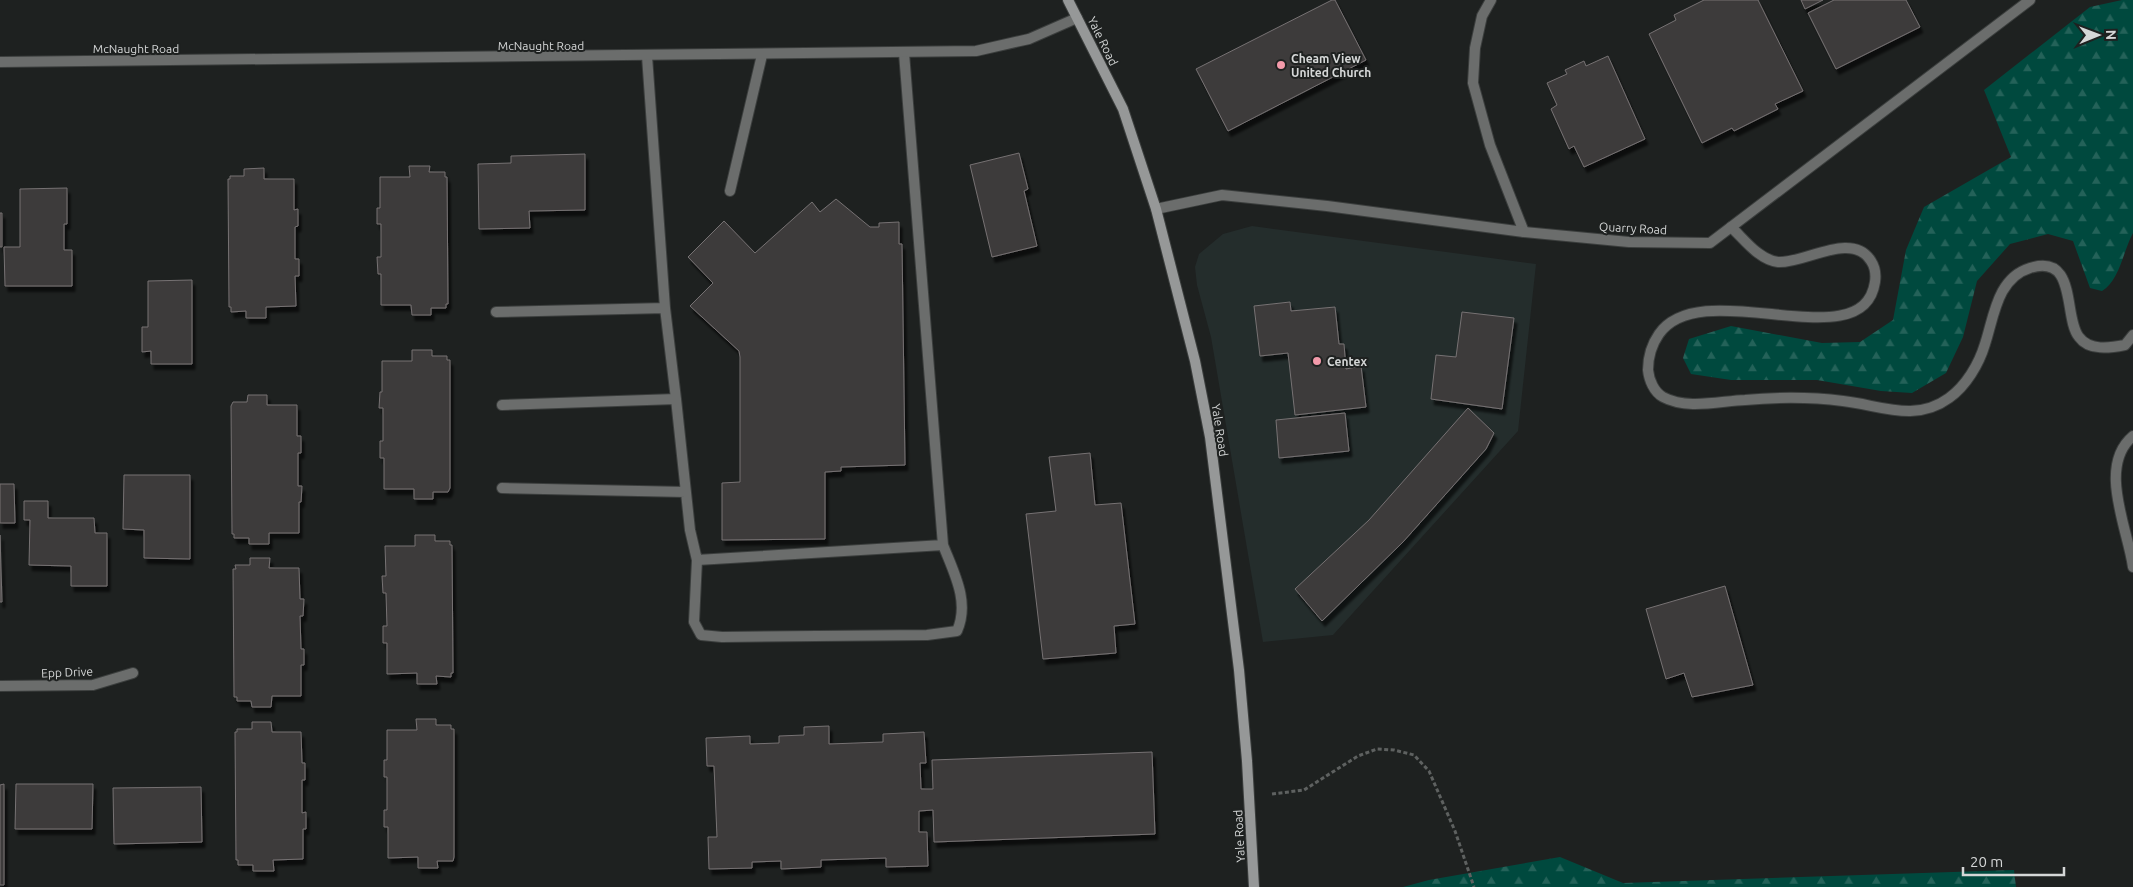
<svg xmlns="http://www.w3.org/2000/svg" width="2133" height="887" font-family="Ubuntu,sans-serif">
	<defs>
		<pattern id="forest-firs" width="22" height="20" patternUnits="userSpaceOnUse" patternTransform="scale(1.25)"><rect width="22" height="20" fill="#00493e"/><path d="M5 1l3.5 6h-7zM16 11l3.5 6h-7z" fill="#246259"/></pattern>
		<filter id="shadow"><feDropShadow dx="3" dy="5.5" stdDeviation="1" flood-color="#0009"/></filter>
	</defs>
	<rect width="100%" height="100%" fill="#1e2120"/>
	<path fill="#242d2c" d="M 1252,226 L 1536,264 L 1518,431 L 1333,635 L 1263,642 L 1211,337 L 1197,285 L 1195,267 L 1199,254 L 1223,234 Z"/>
	<path fill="url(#forest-firs)" d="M 2122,0 L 2133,0 L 2133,233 C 2123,251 2120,280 2102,291 L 2090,288 L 2073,241 L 2048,234 L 2010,244 L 1977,281 L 1963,337 L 1946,373 L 1912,393 L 1881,391 L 1817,380 L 1731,380 L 1691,374 L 1683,358 L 1689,339 L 1731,326 L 1822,343 L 1860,342 L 1893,320 L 1906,250 L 1924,207 L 2011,157 L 1984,90 L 2090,7 Z
		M 1560,857 L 1623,883 L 2014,870 L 2016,887 L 1403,887 L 1429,880 Z"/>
	<path fill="#3e3a3b" stroke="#767273" filter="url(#shadow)" d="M 1332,0 L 1335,0 L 1366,60 L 1228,131 L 1196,69 Z
		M 1704,0 L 1758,0 L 1803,91 L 1775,104 L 1778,109 L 1734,131 L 1732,128 L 1702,143 L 1649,34 L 1676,20 L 1674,15 Z
		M 1801,0 L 1823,0 L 1805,9 Z
		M 1834,0 L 1906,0 L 1920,27 L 1836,69 L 1808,13 Z
		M 1608,56 L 1645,139 L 1584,167 L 1574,146 L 1569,149 L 1551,109 L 1557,105 L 1547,83 L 1567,74 L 1565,70 L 1584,61 L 1586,66 Z
		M 1019,153 L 1028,189 L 1024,191 L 1037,246 L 992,257 L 970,165 Z
		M 585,154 L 585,210 L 529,211 L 530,228 L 479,229 L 478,164 L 511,163 L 511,156 Z
		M 409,166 L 430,166 L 429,172 L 445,172 L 445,177 L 447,177 L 448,304 L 446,304 L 446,308 L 431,308 L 431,315 L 412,315 L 411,305 L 381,305 L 381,274 L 378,274 L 377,257 L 381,257 L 381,224 L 377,224 L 377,208 L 380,208 L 380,177 L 410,177 Z
		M 264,168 L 264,179 L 294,179 L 294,210 L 298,209 L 298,226 L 295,227 L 295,259 L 299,259 L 299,276 L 295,276 L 296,306 L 266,307 L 266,318 L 246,318 L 246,311 L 231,312 L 231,307 L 229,307 L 228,179 L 230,179 L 230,176 L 244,176 L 244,169 Z
		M 67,188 L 67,224 L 64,224 L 64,250 L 72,250 L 72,286 L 5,286 L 4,247 L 20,247 L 20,189 Z
		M 836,199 L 870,227 L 879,227 L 879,223 L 899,222 L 899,244 L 902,244 L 905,465 L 841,467 L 841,471 L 825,472 L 825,539 L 722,540 L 722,483 L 740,482 L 740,357 L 739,351 L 690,306 L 713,283 L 688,257 L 724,221 L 755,253 L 812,202 L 820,212 Z
		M 0,213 L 2,213 L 2,247 L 0,247 Z
		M 192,280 L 192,364 L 151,364 L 151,351 L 142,352 L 142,327 L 148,327 L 148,281 Z
		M 1290,302 L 1291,311 L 1335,307 L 1339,344 L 1344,344 L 1346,369 L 1361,366 L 1366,407 L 1295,415 L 1288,353 L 1260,356 L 1254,306 Z
		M 1462,312 L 1514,318 L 1502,409 L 1431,399 L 1436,355 L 1456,357 Z
		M 412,350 L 432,350 L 432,356 L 447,356 L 447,360 L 450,360 L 450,488 L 448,492 L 433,492 L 433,499 L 414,499 L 414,489 L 384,489 L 384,458 L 380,458 L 380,441 L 383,441 L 383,408 L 379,408 L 380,392 L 382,392 L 382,361 L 412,361 Z
		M 248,395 L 267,395 L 267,405 L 297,405 L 297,436 L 301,436 L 301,453 L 298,453 L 298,486 L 302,486 L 301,502 L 299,502 L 299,533 L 269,533 L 269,544 L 249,544 L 249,538 L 234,538 L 234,534 L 232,534 L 231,406 L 233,402 L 247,402 Z
		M 1468,408 L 1494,433 L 1486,449 L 1403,542 L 1322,621 L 1295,589 L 1369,520 Z
		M 1345,413 L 1349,451 L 1279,458 L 1276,420 Z
		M 1090,453 L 1095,505 L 1121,503 L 1135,624 L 1114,626 L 1116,653 L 1043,659 L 1026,514 L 1056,511 L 1049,457 Z
		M 124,475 L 190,475 L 190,559 L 144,558 L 144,530 L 123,529 Z
		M 0,484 L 14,484 L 15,523 L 0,523 Z
		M 24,501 L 48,501 L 48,518 L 94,518 L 95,533 L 107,533 L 107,586 L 71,586 L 71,566 L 29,565 L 30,520 L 24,520 Z
		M 0,535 L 2,602 L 0,602 Z
		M 415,535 L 435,535 L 435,541 L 450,541 L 450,545 L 452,545 L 453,673 L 451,673 L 451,677 L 436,676 L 437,684 L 417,684 L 417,673 L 387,674 L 387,643 L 383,643 L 383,626 L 387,626 L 386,593 L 383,593 L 382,576 L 386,576 L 385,546 L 415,546 Z
		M 250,558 L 270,558 L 269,568 L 299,568 L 300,599 L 304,599 L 303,616 L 300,616 L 301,649 L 304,649 L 304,665 L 301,665 L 301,696 L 272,696 L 271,707 L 252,707 L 251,701 L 237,701 L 237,697 L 234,697 L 233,569 L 236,569 L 235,565 L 250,565 Z
		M 1725,586 L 1753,685 L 1692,697 L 1684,673 L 1666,679 L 1646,609 Z
		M 416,719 L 436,719 L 436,725 L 451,725 L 451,729 L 454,729 L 454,857 L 453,861 L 437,861 L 438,868 L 418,868 L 418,857 L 388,858 L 388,827 L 384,827 L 384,810 L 387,810 L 387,777 L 384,777 L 384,760 L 387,760 L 387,730 L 417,730 Z
		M 252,722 L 271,722 L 272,732 L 301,732 L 302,763 L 305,763 L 305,780 L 302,780 L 302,813 L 306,812 L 306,829 L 303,829 L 303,859 L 273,860 L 274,871 L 253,871 L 253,865 L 238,865 L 238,860 L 236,860 L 235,732 L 237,732 L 237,729 L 252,729 Z
		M 829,726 L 829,744 L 883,742 L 883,734 L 924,732 L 926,763 L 920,763 L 921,789 L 933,789 L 932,760 L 1152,752 L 1155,834 L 934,842 L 933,810 L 919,811 L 919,832 L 927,832 L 928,866 L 886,867 L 886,858 L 821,860 L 821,867 L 781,869 L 781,861 L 752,862 L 752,868 L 709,869 L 708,837 L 717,837 L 714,766 L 707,766 L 706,738 L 750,736 L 750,744 L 779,743 L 779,736 L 804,735 L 804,727 Z
		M 4,784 L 4,885 L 0,885 L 0,785 Z
		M 16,784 L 93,784 L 92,829 L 15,829 Z
		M 201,787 L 202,842 L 114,844 L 113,788 Z"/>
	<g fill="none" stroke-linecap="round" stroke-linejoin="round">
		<g stroke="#3b3e3d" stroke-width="12">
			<path id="service" d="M 1491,0 L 1482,16 L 1475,48 L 1473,83 L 1490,145 L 1524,232
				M 647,56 L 665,308
				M 730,191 L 762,55
				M 1731,227 C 1744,239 1759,260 1778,262 C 1804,264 1852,230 1871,261 C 1875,267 1876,275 1875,282 C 1863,362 1702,272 1659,334 C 1652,344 1648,357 1648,370 C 1649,380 1654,392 1663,397 C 1687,410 1720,401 1745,400 C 1778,397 1811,397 1843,401 C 1880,405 1915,423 1949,398 C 1966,386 1979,364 1985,344 C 1994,317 1997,278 2030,268 C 2078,253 2063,318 2079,337 C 2089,351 2110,348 2125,345 L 2133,335
				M 496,312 L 665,308 L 676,399
				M 502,405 L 676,399 L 690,530 L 697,560 L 694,622 L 701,635 L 722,637 L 927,635 L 957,631 C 970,602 954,573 943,545 L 904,53
				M 2133,436 C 2097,466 2128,529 2133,567
				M 502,488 L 686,492
				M 697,560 L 943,545"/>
		</g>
		<g stroke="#3b3e3d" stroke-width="12">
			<path id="minor" d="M 0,62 L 976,51 L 1029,39 L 1077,18
				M 1156,209 L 1222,195 L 1327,206 L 1524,232 L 1629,242 L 1710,243 L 2030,0
				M 0,686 L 93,685 L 133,673"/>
		</g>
		<g stroke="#3b3e3d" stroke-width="12">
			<path id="secondary" d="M 1068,0 L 1123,109 L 1156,209 L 1195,361 L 1210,437 L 1239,670 L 1247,761 L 1254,887"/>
		</g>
		<path stroke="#5e6160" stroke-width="3" stroke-dasharray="4 2.5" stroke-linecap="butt" d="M 1272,794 L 1304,790 L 1358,756 L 1377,749 L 1394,750 L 1414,755 L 1429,771 L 1455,831 L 1474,887"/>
		<use href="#service" stroke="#6b6d6c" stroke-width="10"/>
		<use href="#minor" stroke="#6b6d6c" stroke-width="10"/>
		<use href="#secondary" stroke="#969898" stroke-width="10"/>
	</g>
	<g fill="#f39aaa" stroke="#1e2120" stroke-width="2">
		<circle cx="1281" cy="65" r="5"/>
		<circle cx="1317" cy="361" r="5"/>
	</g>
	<g text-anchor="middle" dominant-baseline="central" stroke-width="4" stroke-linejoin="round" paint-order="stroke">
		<g font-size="12" fill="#d5d7d7" stroke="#1e2120">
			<text transform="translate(1103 41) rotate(64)">Yale Road</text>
			<text x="541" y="45">McNaught Road</text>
			<text x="136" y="48">McNaught Road</text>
			<text transform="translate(1633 228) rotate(3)">Quarry Road</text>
			<text transform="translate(1220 430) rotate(81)">Yale Road</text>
			<text transform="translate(67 672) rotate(-2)">Epp Drive</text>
			<text transform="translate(1239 836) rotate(-93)">Yale Road</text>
		</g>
		<g font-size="12" font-weight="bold" fill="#d5d7d7" stroke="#1e2120" text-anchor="start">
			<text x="1291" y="58">Cheam View<tspan x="1291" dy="14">United Church</tspan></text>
			<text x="1327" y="361">Centex</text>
		</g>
	</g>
	<g transform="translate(2098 35) rotate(89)" stroke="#1e2120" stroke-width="4" paint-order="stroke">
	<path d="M0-4L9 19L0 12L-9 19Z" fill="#d5d7d7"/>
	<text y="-8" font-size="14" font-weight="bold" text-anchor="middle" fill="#d5d7d7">N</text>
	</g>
	<path d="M1963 867v8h101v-8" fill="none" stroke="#d5d7d7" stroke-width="2.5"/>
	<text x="1970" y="867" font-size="15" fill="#d5d7d7" stroke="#1e2120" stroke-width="4" paint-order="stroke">20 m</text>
</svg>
